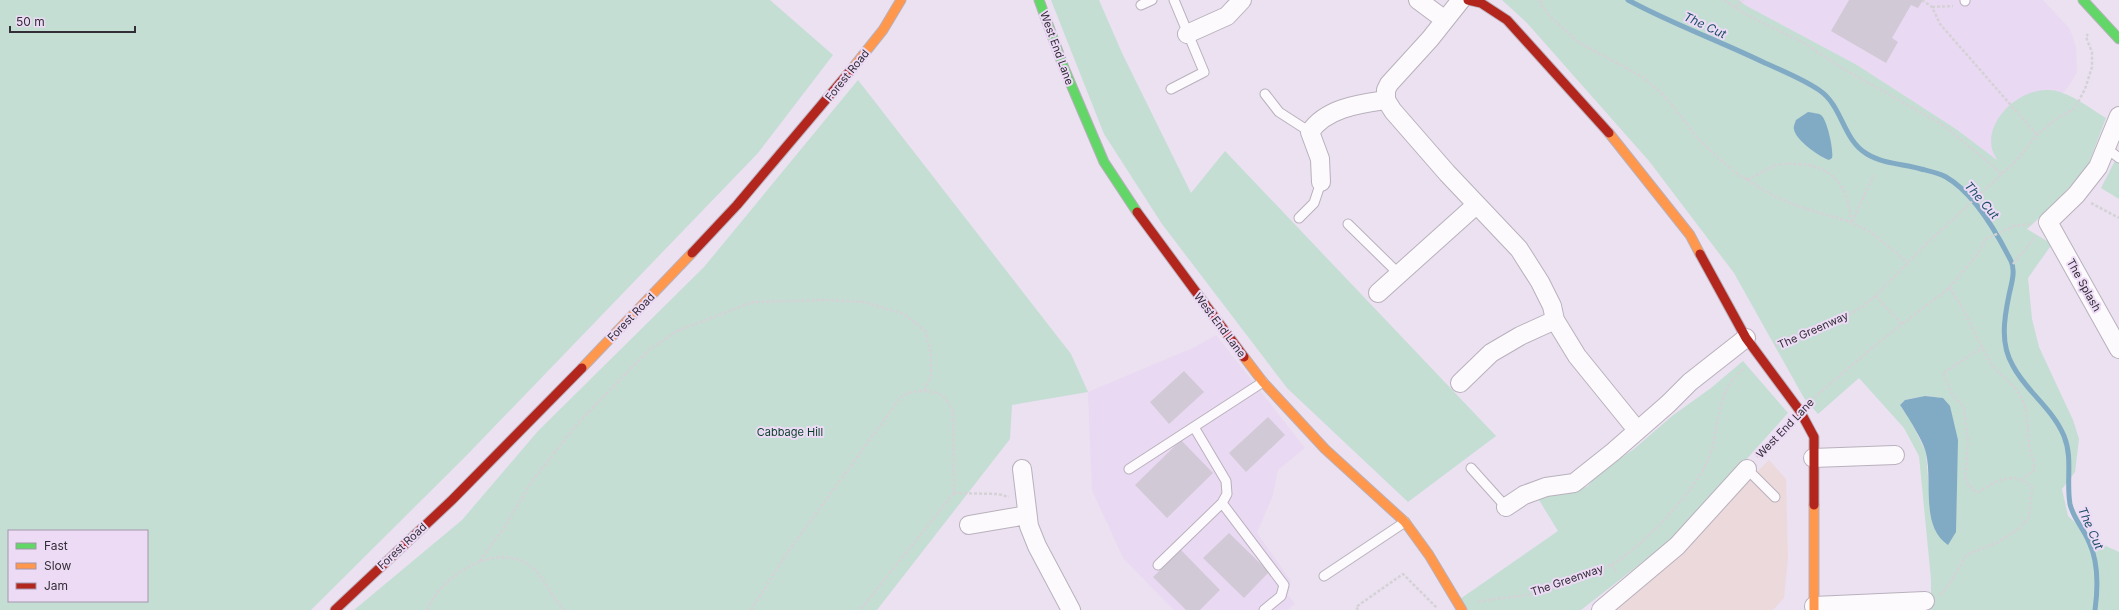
<svg xmlns="http://www.w3.org/2000/svg" width="2119" height="610" font-family="Inter,sans-serif">
	<rect width="100%" height="100%" fill="#ebe1f0"/>
	<path fill="#ecd9dc" d="M 1769,460 L 1786,479 L 1788,558 L 1784,598 L 1773,610 L 1616,610 Z"/>
	<path fill="#e9d9f2" d="M 1739,0 L 2043,0 L 2070,29 L 2076,47 L 2077,72 L 2071,83 L 2063,93 L 2049,90 L 2017,100 L 2004,111 L 1997,160 L 1956,129 L 1857,65 L 1745,5 Z
		M 1216,335 L 1305,448 L 1278,470 L 1273,495 L 1257,533 L 1291,581 L 1288,595 L 1295,604 L 1287,610 L 1174,610 L 1123,558 L 1092,490 L 1088,392 L 1195,347 Z"/>
	<path fill="#c4ded4" fill-rule="evenodd" d="M 0,0 L 770,0 L 833,55 L 758,153 L 465,457 L 311,610 L 0,610 ZM 9,531 L 147,531 L 147,601 L 9,601 Z
		M 1051,0 L 1099,0 L 1122,53 L 1191,193 L 1225,151 L 1496,436 L 1408,502 L 1287,388 L 1162,224 L 1104,134 Z
		M 1502,0 L 1739,0 L 1745,5 L 1857,65 L 1956,129 L 1997,160 C 1996,157 1993,153 1992,149 C 1985,119 2021,88 2049,90 C 2069,91 2089,108 2106,118 L 2087,168 L 2049,209 L 2027,229 L 2052,244 L 2028,278 L 2032,319 L 2039,347 L 2073,420 L 2079,439 L 2075,472 L 2062,489 L 2068,516 L 2095,541 L 2119,552 L 2119,610 L 1931,610 L 1931,579 L 1919,456 L 1904,428 L 1859,378 L 1818,414 L 1804,398 L 1734,273 L 1649,161 L 1527,23 ZM 1925,396 L 1942,398 L 1956,475 L 1956,532 L 1933,525 L 1930,502 L 1926,452 L 1910,419 L 1900,405 L 1905,400 Z
		M 858,80 L 1071,354 L 1088,392 L 1012,405 L 1010,439 L 877,610 L 354,610 L 462,520 L 538,431 L 704,267 Z
		M 2119,153 L 2119,199 L 2101,188 Z
		M 1743,361 L 1788,413 L 1681,532 L 1581,610 L 1468,610 L 1460,599 L 1558,531 L 1539,500 L 1546,492 L 1571,493 L 1588,486 L 1596,475 L 1634,449 L 1672,416 L 1711,388 Z"/>
	<path fill="#81aac5" d="M 1808,112 C 1812,113 1818,113 1821,115 C 1827,119 1834,151 1832,158 L 1829,160 C 1820,157 1795,140 1794,129 C 1793,127 1795,123 1796,120 Z
		M 1925,396 L 1943,398 L 1950,406 L 1958,440 L 1956,532 L 1948,545 C 1920,526 1933,482 1926,453 C 1924,442 1907,415 1900,405 L 1905,400 Z"/>
	<g fill="none" stroke-linecap="round" stroke-linejoin="round">
		<path stroke="#81aac5" stroke-width="5" d="M 1628,0 C 1672,24 1720,41 1765,63 C 1783,71 1803,79 1819,90 C 1843,106 1842,139 1867,154 C 1883,164 1904,164 1921,169 C 1929,171 1939,173 1946,177 C 1974,193 1997,233 2011,261 C 2016,271 2011,285 2009,295 C 2004,319 2000,344 2013,366 C 2026,391 2053,409 2064,436 C 2073,458 2066,481 2070,504 C 2073,518 2084,529 2089,542 C 2099,563 2098,588 2095,610"/>
	</g>
	<path fill="#d1c9d6" d="M 1849,0 L 1923,0 L 1918,8 L 1911,5 L 1892,38 L 1898,42 L 1886,63 L 1831,31 Z
		M 1184,371 L 1204,392 L 1169,424 L 1150,402 Z
		M 1268,417 L 1285,435 L 1246,472 L 1229,453 Z
		M 1181,440 L 1213,473 L 1167,518 L 1135,485 Z
		M 1229,533 L 1269,572 L 1244,598 L 1203,558 Z
		M 1181,550 L 1220,590 L 1200,610 L 1186,610 L 1153,577 Z"/>
	<g fill="none" stroke-linecap="round" stroke-linejoin="round">
		<g stroke="#b9b1bd" stroke-width="11">
			<path id="lane" d="M 1965,1 L 1965,0
				M 1141,5 L 1152,0
				M 1171,89 L 1204,72 L 1174,0
				M 1265,94 L 1279,112 L 1310,132
				M 2106,148 L 2119,158
				M 1299,218 L 1314,203 L 1321,182
				M 1348,224 L 1399,274
				M 1471,468 L 1506,507
				M 1129,469 L 1263,382
				M 1747,469 L 1775,497
				M 1222,503 L 1284,585 L 1281,596 L 1264,610
				M 1158,565 L 1222,503 L 1227,494 L 1226,481 L 1194,427
				M 1324,576 L 1405,522"/>
		</g>
		<g stroke="#b9b1bd" stroke-width="20">
			<path id="street" d="M 1418,0 L 1445,20
				M 1461,0 L 1430,39 L 1389,84 L 1386,90 L 1386,100 L 1393,111 L 1447,173 L 1519,249 L 1540,282 L 1552,306 L 1555,320 L 1577,356 L 1637,430
				M 1187,34 L 1227,16 L 1242,0
				M 2119,116 L 2098,167 L 2076,195 L 2048,222 L 2119,349
				M 1321,182 L 1320,159 L 1310,132 C 1326,108 1359,104 1386,100
				M 1378,293 L 1476,205
				M 1460,383 L 1491,353 L 1520,336 L 1555,320
				M 1813,458 L 1895,455
				M 1022,469 L 1029,526 L 1037,546 L 1071,610
				M 1506,507 L 1524,495 L 1546,487 L 1574,483 L 1613,452 L 1668,404 L 1690,382 L 1746,338
				M 969,525 L 1027,515
				M 1814,606 L 1925,601
				M 1601,610 L 1677,546 L 1747,469"/>
		</g>
		<g stroke="#b9b1bd" stroke-width="11">
			<path id="fast" d="M 1039,0 L 1064,68 L 1104,162 L 1137,212
				M 2083,0 L 2119,39"/>
		</g>
		<g stroke="#b9b1bd" stroke-width="11">
			<path id="slow" d="M 851,70 L 883,30 L 901,0
				M 1609,133 L 1690,235 L 1700,254
				M 1244,357 L 1263,382 L 1325,449 L 1405,522 L 1429,555 L 1462,610
				M 582,368 L 692,253
				M 1814,505 L 1814,610"/>
		</g>
		<g stroke="#b9b1bd" stroke-width="11">
			<path id="jam" d="M 1468,0 L 1481,3 L 1507,20 L 1609,133
				M 1137,212 L 1244,357
				M 692,253 L 737,205 L 851,70
				M 1700,254 L 1746,338 L 1800,411 L 1814,437 L 1814,505
				M 335,610 L 452,500 L 582,368"/>
		</g>
		<path stroke="#d5d2d6" stroke-width="2.5" stroke-dasharray="3 2" stroke-linecap="butt" d="M 1540,0 L 1542,6 L 1552,18 L 1578,42 L 1644,78 L 1660,92 L 1669,101 L 1699,140 L 1734,172 L 1774,196 L 1800,207 L 1851,222 L 1872,233 L 1907,262
			M 1724,0 L 1747,15 L 1806,44 L 1840,67 L 1943,125 L 2002,174
			M 1922,0 L 1932,7 L 1940,24 L 2037,135
			M 1735,7 L 1743,0
			M 1932,7 L 1953,6
			M 1747,180 C 1757,175 1766,169 1777,165 C 1788,163 1797,164 1808,165 C 1839,171 1849,193 1851,222
			M 2091,203 L 2119,218
			M 1852,222 L 1874,175
			M 2013,264 L 2036,236
			M 1949,288 C 1968,312 1976,341 1993,366 C 1999,374 2008,380 2015,388 C 2029,405 2027,423 2029,443 C 2029,453 2036,461 2034,470 L 2023,479
			M 1875,296 L 1902,324
			M 1775,346 L 1796,335 L 1845,317 L 1862,307 L 1875,296 L 1926,244 L 2016,161 L 2037,135 L 2056,119 L 2075,108 L 2085,89 L 2092,67 L 2092,52 L 2086,37 L 2088,34
			M 1814,398 L 1873,347 L 1949,288 L 1977,255 L 1986,239 L 2014,226 L 2032,224
			M 1757,457 L 1786,425
			M 954,493 L 998,494 L 1009,497
			M 480,561 L 505,526 L 532,481 L 577,424 L 650,349 L 677,331 L 753,302 L 828,300 L 864,302 L 904,314 L 925,331 L 931,353 L 931,377 L 923,392
			M 1611,565 L 1618,573
			M 1940,595 L 1950,583 L 1966,555 L 1998,542 L 2018,529 L 2029,517 L 2032,487 C 2013,470 1997,481 1978,492 L 1973,490 L 1965,479 L 1968,441 L 1964,408 L 1952,394 L 1943,373 L 1983,347
			M 1478,602 C 1497,597 1517,598 1535,593 C 1560,587 1586,577 1609,566 C 1641,549 1698,489 1710,455 C 1720,425 1716,387 1745,368
			M 427,610 C 442,574 499,539 533,568 C 547,580 551,599 565,610
			M 751,610 L 787,553 L 901,397 C 909,390 932,389 941,395 C 947,398 951,407 953,413 L 954,493 L 860,610
			M 1358,610 L 1356,607 L 1403,574 L 1437,608"/>
		<use href="#lane" stroke="#fcfafd" stroke-width="9"/>
		<use href="#street" stroke="#fcfafd" stroke-width="18"/>
		<use href="#fast" stroke="#63d668" stroke-width="9"/>
		<use href="#slow" stroke="#ff974d" stroke-width="9"/>
		<use href="#jam" stroke="#b3261e" stroke-width="9"/>
	</g>
	<g text-anchor="middle" dominant-baseline="central" stroke-width="4" stroke-linejoin="round" paint-order="stroke">
		<g font-size="11" fill="#332d37" stroke="#eddbf6">
			<text transform="translate(1057 48) rotate(70)">West End Lane</text>
			<text transform="translate(847 75) rotate(-51)">Forest Road</text>
			<text transform="translate(2084 285) rotate(61)">The Splash</text>
			<text transform="translate(631 317) rotate(-46)">Forest Road</text>
			<text transform="translate(1220 325) rotate(53)">West End Lane</text>
			<text transform="translate(1813 330) rotate(-24)">The Greenway</text>
			<text transform="translate(1785 428) rotate(-46)">West End Lane</text>
			<text transform="translate(402 546) rotate(-43)">Forest Road</text>
			<text transform="translate(1567 580) rotate(-19)">The Greenway</text>
		</g>
		<g font-size="11" fill="#093f29" stroke="#eddbf6">
			<text x="790" y="432">Cabbage Hill</text>
		</g>
		<g font-size="12" font-style="italic" fill="#1c4f67" stroke="#eddbf6">
			<text transform="translate(1705 25) rotate(25)">The Cut</text>
			<text transform="translate(1982 200) rotate(49)">The Cut</text>
			<text transform="translate(2091 528) rotate(66)">The Cut</text>
		</g>
	</g>
	<rect x="8" y="530" width="140" height="72" fill="#eddbf6" stroke="#a395aa"/>
	<rect x="16" y="543" width="20" height="6" fill="#63d668" stroke="#a395aa"/>
	<text x="44" y="550" font-size="12" fill="#332d37">Fast</text>
	<rect x="16" y="563" width="20" height="6" fill="#ff974d" stroke="#a395aa"/>
	<text x="44" y="570" font-size="12" fill="#332d37">Slow</text>
	<rect x="16" y="583" width="20" height="6" fill="#b3261e" stroke="#a395aa"/>
	<text x="44" y="590" font-size="12" fill="#332d37">Jam</text>
	<path d="M10 26v6h125v-6" fill="none" stroke="#332d37" stroke-width="2"/>
	<text x="16" y="26" font-size="12" fill="#332d37" stroke="#eddbf6" stroke-width="3" paint-order="stroke">50 m</text>
</svg>
